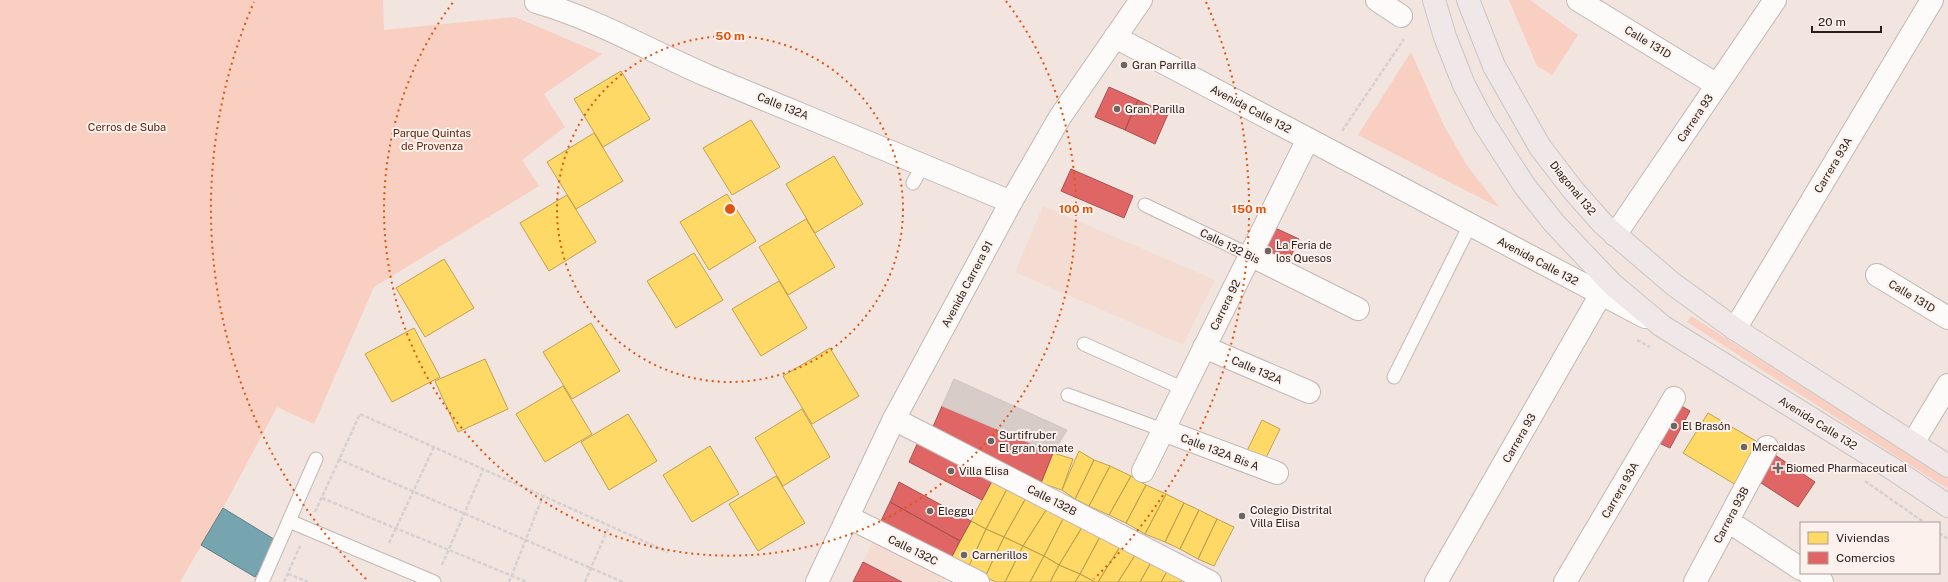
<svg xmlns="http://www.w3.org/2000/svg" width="1948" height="582" font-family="'Public Sans',sans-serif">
	<rect width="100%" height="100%" fill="#f2e4df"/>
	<path fill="#f4dcd2" d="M 1043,206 L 1215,280 L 1183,345 L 1015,272 Z
		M 873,541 L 945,579 L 944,582 L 902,582 L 863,562 Z"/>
	<path fill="#f8cfc0" d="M 0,0 L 383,0 L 384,30 L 515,17 L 602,54 L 544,94 L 565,127 L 522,160 L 539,186 L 374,287 L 314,424 L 277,407 L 223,508 L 180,582 L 0,582 Z
		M 1509,0 L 1530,0 L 1578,35 L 1552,75 L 1537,66 Z
		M 1411,52 L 1444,126 L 1468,167 L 1500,208 L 1358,135 Z
		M 1691,316 L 1948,479 L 1948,489 L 1687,322 Z"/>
	<path fill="#ffd966" stroke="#bfa250" d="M 621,71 L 650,119 L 603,147 L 574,99 Z
		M 751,120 L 780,167 L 732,195 L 703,148 Z
		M 594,133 L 623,181 L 576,209 L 547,162 Z
		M 834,156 L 863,204 L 815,233 L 786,184 Z
		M 727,194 L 756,241 L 709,270 L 680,222 Z
		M 567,195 L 596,242 L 549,271 L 520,223 Z
		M 806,219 L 835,267 L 788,295 L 759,247 Z
		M 694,253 L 723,300 L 676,328 L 647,281 Z
		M 444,259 L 474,308 L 425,337 L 396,288 Z
		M 779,281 L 807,328 L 761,356 L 732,309 Z
		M 591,323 L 620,371 L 572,399 L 543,352 Z
		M 414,328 L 440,377 L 392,402 L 365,354 Z
		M 830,348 L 859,396 L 812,424 L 783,376 Z
		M 485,359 L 508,409 L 458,432 L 435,381 Z
		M 563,386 L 592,434 L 545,462 L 516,414 Z
		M 802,409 L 830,457 L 783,486 L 755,438 Z
		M 1708,413 L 1761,444 L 1736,485 L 1683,453 Z
		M 628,414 L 657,461 L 609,490 L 581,442 Z
		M 1262,420 L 1280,429 L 1263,464 L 1245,455 Z
		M 710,446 L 739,494 L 692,522 L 663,475 Z
		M 1079,451 L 1094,460 L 1075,499 L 1062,490 Z
		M 1053,453 L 1073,459 L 1062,490 L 1041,483 Z
		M 1094,460 L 1110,466 L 1089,506 L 1075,499 Z
		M 1110,466 L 1131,476 L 1109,515 L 1089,506 Z
		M 776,476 L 805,523 L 758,551 L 729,504 Z
		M 1131,476 L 1146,485 L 1126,523 L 1109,515 Z
		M 992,481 L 1007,489 L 986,529 L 971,521 Z
		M 1146,485 L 1166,494 L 1145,534 L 1126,523 Z
		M 1007,489 L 1027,496 L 1004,537 L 986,529 Z
		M 1166,494 L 1184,503 L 1165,542 L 1145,534 Z
		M 1027,496 L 1048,507 L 1023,546 L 1004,537 Z
		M 1184,503 L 1199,510 L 1180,549 L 1165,542 Z
		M 1048,507 L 1065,515 L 1044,556 L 1023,546 Z
		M 1199,510 L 1217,519 L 1198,559 L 1180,549 Z
		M 1065,515 L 1084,524 L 1059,565 L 1044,556 Z
		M 1217,519 L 1234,527 L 1214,566 L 1198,559 Z
		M 971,521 L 986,529 L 968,568 L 950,560 Z
		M 1084,524 L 1102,533 L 1080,574 L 1059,565 Z
		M 986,529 L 1004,537 L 985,577 L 968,568 Z
		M 1102,533 L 1123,542 L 1098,582 L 1095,582 L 1080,574 Z
		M 1004,537 L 1023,546 L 1005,582 L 996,582 L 985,577 Z
		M 1123,542 L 1139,549 L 1118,582 L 1098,582 Z
		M 1023,546 L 1044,556 L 1030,582 L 1005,582 Z
		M 1139,549 L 1153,559 L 1140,582 L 1118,582 Z
		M 1044,556 L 1059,565 L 1050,582 L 1030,582 Z
		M 1153,559 L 1170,566 L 1161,582 L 1140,582 Z
		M 1059,565 L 1080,574 L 1075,582 L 1050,582 Z
		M 1170,566 L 1185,575 L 1181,582 L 1161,582 Z
		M 1080,574 L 1095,582 L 1075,582 Z"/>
	<path fill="#e06666" stroke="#a95150" d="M 1109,87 L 1138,100 L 1125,130 L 1095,117 Z
		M 1138,100 L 1168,114 L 1155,144 L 1125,130 Z
		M 1071,169 L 1133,196 L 1124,218 L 1061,191 Z
		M 1273,227 L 1299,239 L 1285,269 L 1259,257 Z
		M 1678,404 L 1690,411 L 1670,448 L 1657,442 Z
		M 942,406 L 1053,453 L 1041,483 L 932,429 Z
		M 918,442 L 992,481 L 982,500 L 909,462 Z
		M 1775,455 L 1815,482 L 1798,507 L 1758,481 Z
		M 899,482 L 971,521 L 960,541 L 890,502 Z
		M 890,502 L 960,541 L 950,560 L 880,523 Z
		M 863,562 L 902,582 L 853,582 Z"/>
	<path fill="#76a5af" stroke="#5f7d83" d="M 223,508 L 277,541 L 255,577 L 201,545 Z"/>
	<path fill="#d8ccc9" stroke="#d0c5c1" d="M 954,379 L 1067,430 L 1053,453 L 942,406 Z"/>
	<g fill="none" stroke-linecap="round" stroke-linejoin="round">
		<g stroke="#c2b7b4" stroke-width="15">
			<path id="lane" d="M 913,183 L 923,165
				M 1145,205 L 1250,255
				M 1084,344 L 1184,389
				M 1394,377 L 1470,225
				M 1068,395 L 1163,430
				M 289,521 L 434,582
				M 262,582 L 316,459"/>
		</g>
		<g stroke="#c2b7b4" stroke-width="24">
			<path id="street" d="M 1377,0 L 1401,16
				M 1578,0 L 1717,85
				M 536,2 C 596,19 650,51 708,76 C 809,118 910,159 1011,202
				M 1615,235 L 1775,0
				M 1250,255 L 1358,309
				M 1877,275 L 1948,318
				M 1735,329 L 1932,0
				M 1204,347 L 1309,392
				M 894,419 L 1210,582
				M 1163,430 L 1277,473
				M 1143,471 L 1308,139
				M 848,517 L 978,582
				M 1728,521 L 1801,569
				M 1808,573 L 1822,582
				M 1436,582 L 1601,294
				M 1565,582 L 1674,398
				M 1695,582 L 1767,447"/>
		</g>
		<g stroke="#c2b7b4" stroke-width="24">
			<path id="secondary" d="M 1115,37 L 1645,317
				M 1913,443 L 1948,385
				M 817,582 L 894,419 L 1011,202 L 1060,117 L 1141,0"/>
		</g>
		<g stroke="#cbc5c2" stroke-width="24">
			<path id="primary" d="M 1434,0 L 1445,37 L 1464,85 L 1484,123 L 1524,185 L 1554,223 L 1612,284 L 1662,326 L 1896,471 L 1948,506
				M 1468,0 L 1494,66 L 1540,147 L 1573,190 L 1603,224 L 1673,284 L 1735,329 L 1948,466"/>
		</g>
		<path stroke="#d6d1d0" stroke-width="2.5" stroke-dasharray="4 2" stroke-linecap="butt" d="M 1342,131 L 1404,39
			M 1637,340 L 1650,347
			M 338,459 L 623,582
			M 1865,481 L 1925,523
			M 322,498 L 527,582
			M 315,512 L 360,414 L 668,552
			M 1939,533 L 1948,539
			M 389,543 L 434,447
			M 442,565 L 483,470
			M 288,574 L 308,582
			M 284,582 L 300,546
			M 509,582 L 543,496
			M 585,582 L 609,526"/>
		<use href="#lane" stroke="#fdfbfa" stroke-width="13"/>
		<use href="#street" stroke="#fdfbfa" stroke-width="22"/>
		<use href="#secondary" stroke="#fdfbfa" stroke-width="22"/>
		<use href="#primary" stroke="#efe7e8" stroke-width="22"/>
	</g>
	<g fill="none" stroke="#de560d" stroke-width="2" stroke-dasharray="2 4">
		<circle cx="730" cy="209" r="173"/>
		<path d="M1006 1A346 346 0 1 1 454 1"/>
		<path d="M366 579A519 519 0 0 1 254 2M1206 2A519 519 0 0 1 1094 579"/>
	</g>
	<g fill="#6f6560" stroke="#fcf1ed" stroke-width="1.5">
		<circle cx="1124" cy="65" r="4"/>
		<circle cx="1117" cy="109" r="4"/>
		<circle cx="1268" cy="251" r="4"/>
		<circle cx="1674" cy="426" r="4"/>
		<circle cx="991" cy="441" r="4"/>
		<circle cx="1744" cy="447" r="4"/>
		<path d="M1776 462h4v4h4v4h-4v4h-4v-4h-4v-4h4z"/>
		<circle cx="951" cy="471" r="4"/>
		<circle cx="930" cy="511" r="4"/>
		<circle cx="1242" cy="516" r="4"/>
		<circle cx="964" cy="555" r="4"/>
	</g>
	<g text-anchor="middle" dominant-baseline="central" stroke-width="4" stroke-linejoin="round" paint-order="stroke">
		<g font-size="11" fill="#29201c" stroke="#fcf1ed">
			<text transform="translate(1648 42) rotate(31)">Calle 131D</text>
			<text transform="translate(783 106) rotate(22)">Calle 132A</text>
			<text transform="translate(1251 109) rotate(28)">Avenida Calle 132</text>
			<text transform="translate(1695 118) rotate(-56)">Carrera 93</text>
			<text transform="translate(1833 165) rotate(-59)">Carrera 93A</text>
			<text transform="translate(1573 188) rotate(51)">Diagonal 132</text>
			<text transform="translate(1230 246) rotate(26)">Calle 132 Bis</text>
			<text transform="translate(1538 261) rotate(28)">Avenida Calle 132</text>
			<text transform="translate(967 284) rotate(-62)">Avenida Carrera 91</text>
			<text transform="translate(1912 296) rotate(31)">Calle 131D</text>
			<text transform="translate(1225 305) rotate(-64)">Carrera 92</text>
			<text transform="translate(1257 370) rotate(23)">Calle 132A</text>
			<text transform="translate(1818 423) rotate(32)">Avenida Calle 132</text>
			<text transform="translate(1519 438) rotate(-60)">Carrera 93</text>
			<text transform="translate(1220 452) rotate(21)">Calle 132A Bis A</text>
			<text transform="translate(1620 490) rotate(-60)">Carrera 93A</text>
			<text transform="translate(1052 500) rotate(27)">Calle 132B</text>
			<text transform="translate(1731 515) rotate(-62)">Carrera 93B</text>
			<text transform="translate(913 550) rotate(26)">Calle 132C</text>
		</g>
		<g font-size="11" fill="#29201c" stroke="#fcf1ed" text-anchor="start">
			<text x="1132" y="65">Gran Parrilla</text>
			<text x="1125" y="109">Gran Parilla</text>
			<text x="1276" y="245">La Feria de<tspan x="1276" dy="13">los Quesos</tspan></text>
			<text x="1682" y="426">El Brasón</text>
			<text x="999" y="435">Surtifruber<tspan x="999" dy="13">El gran tomate</tspan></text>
			<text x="1752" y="447">Mercaldas</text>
			<text x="1786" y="468">Biomed Pharmaceutical</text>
			<text x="959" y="471">Villa Elisa</text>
			<text x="1250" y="510">Colegio Distrital<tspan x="1250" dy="13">Villa Elisa</tspan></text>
			<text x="938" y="511">Eleggu</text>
			<text x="972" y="555">Carnerillos</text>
		</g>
		<g font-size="11" fill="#5e260e" stroke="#fcf1ed">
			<text x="127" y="127">Cerros de Suba</text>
			<text x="432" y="133">Parque Quintas<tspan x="432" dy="13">de Provenza</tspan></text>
		</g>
	</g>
	<circle cx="730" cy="209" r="6" fill="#de560d" stroke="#fcf1ed" stroke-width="2"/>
	<g font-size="12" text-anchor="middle" font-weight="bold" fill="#de560d" stroke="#fcf1ed" stroke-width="4" stroke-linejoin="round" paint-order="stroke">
		<text x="730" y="40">50 m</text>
		<text x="1076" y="213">100 m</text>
		<text x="1249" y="213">150 m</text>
	</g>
	<rect x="1800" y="522" width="140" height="52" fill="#fcf1ed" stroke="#a89d99"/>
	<rect x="1808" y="532" width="20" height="12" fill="#ffd966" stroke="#a89d99"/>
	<text x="1836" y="542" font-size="12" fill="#29201c">Viviendas</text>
	<rect x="1808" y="552" width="20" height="12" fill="#e06666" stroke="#a89d99"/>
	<text x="1836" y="562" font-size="12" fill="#29201c">Comercios</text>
	<path d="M1812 26v6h69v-6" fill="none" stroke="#29201c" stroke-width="2"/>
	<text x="1818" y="26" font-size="12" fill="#29201c" stroke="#fcf1ed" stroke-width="3" paint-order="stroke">20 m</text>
</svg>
